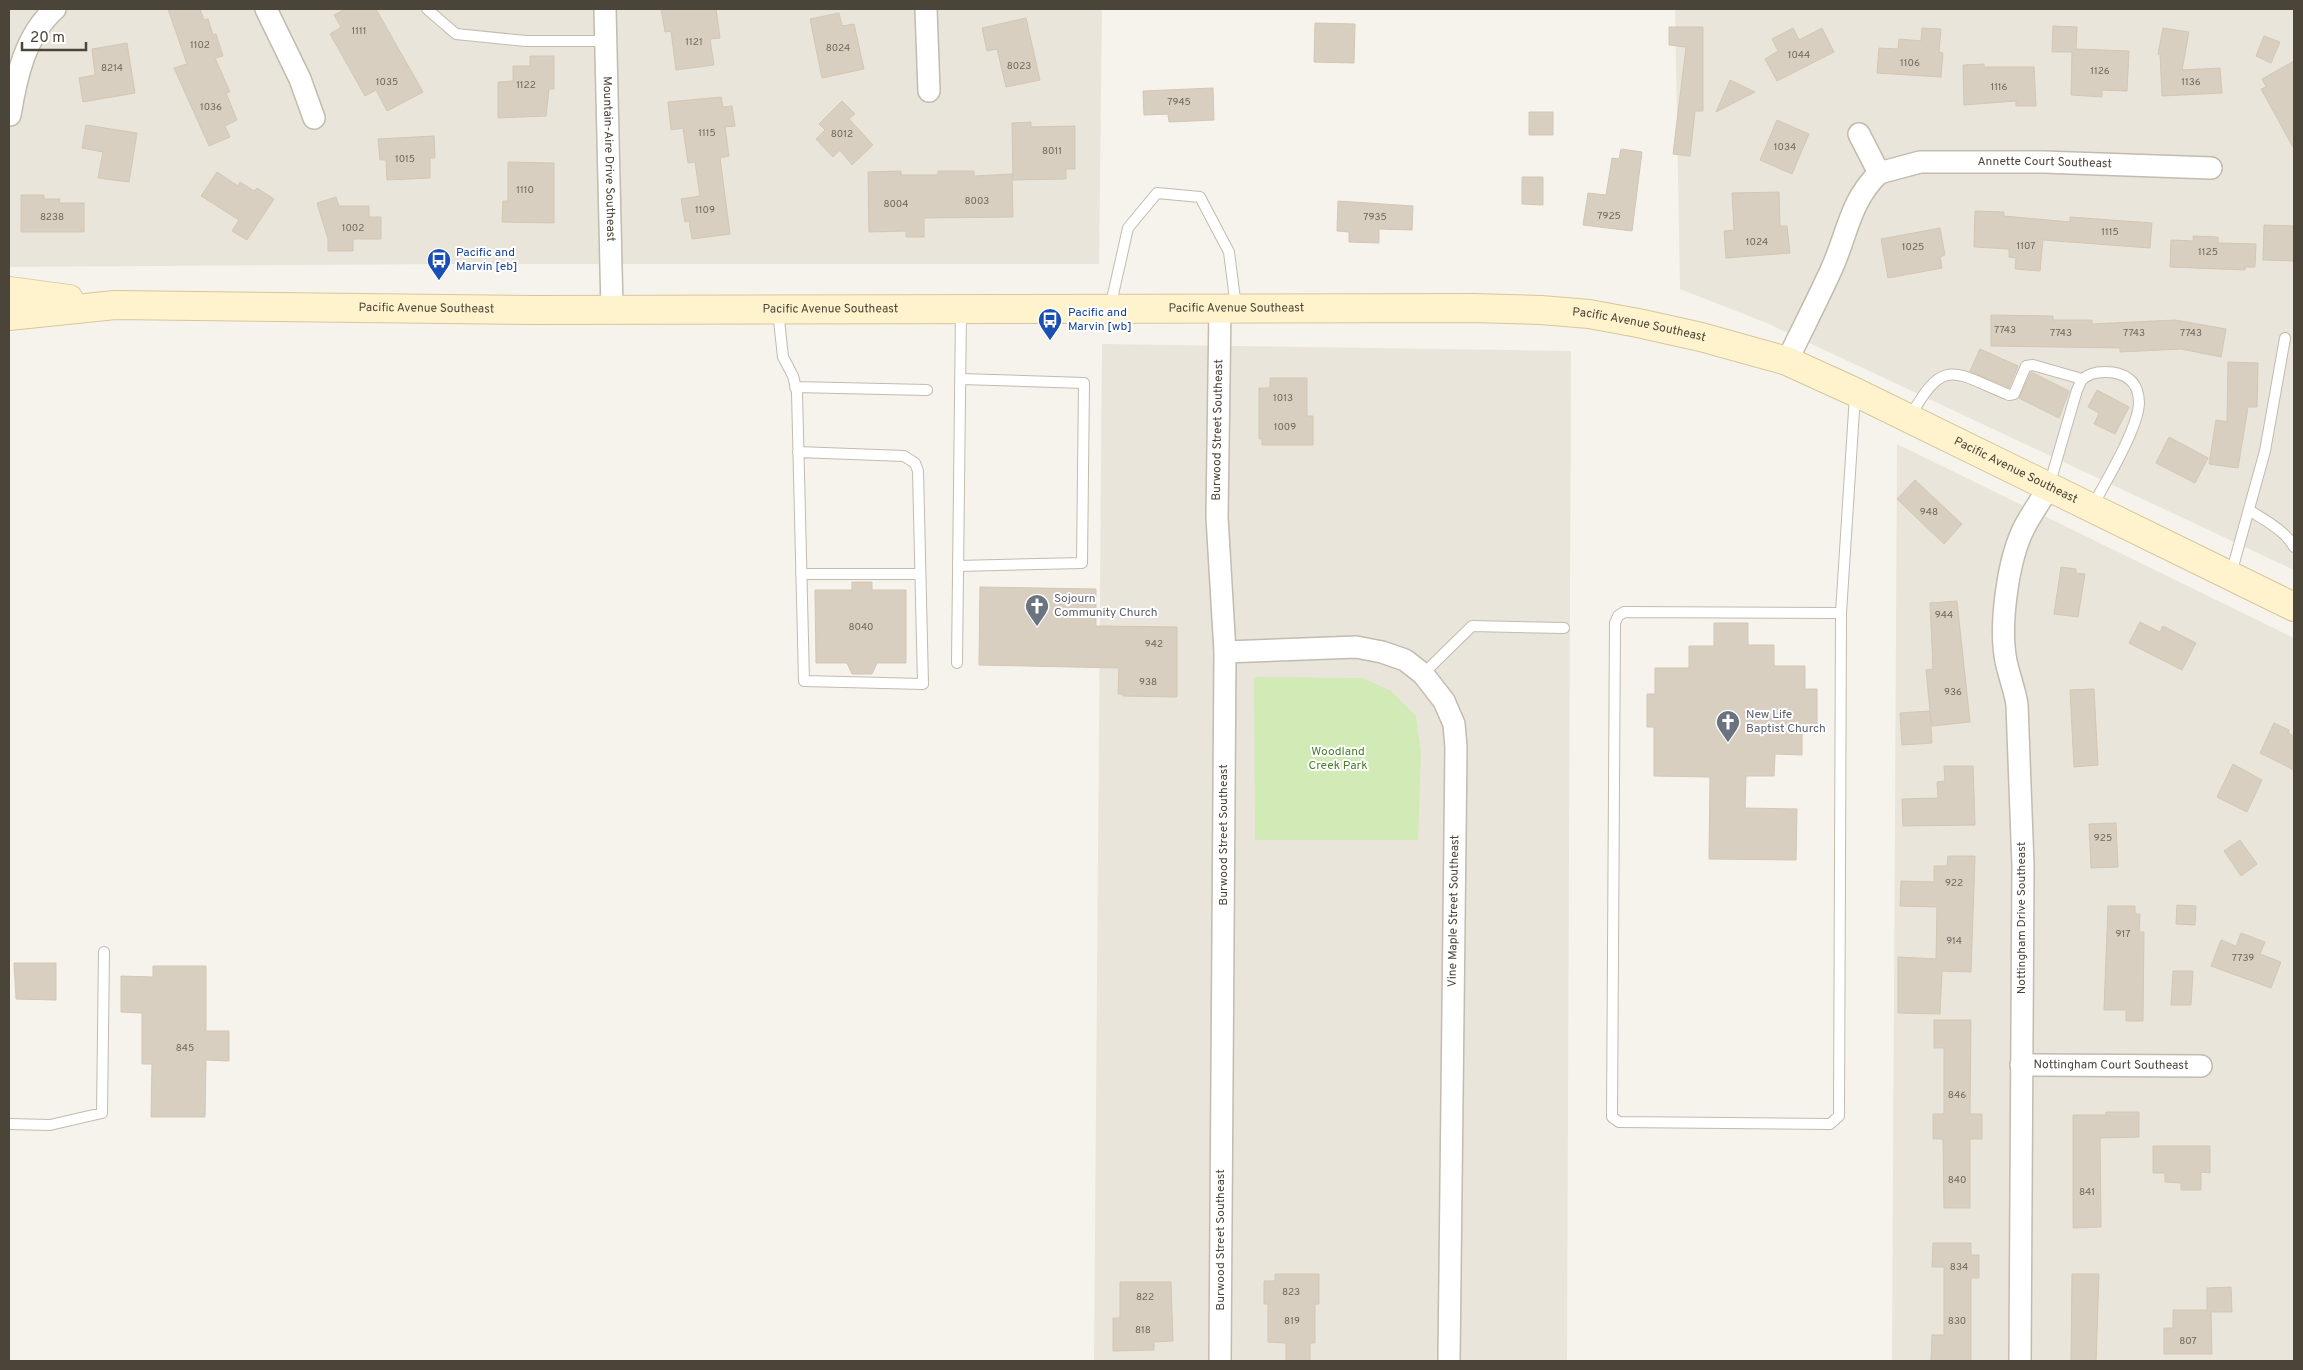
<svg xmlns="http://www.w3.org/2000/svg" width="2303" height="1370" font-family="Overpass,sans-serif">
	<rect width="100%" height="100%" fill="#f6f3ec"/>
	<path fill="#eae5da" d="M 9,9 L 1102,9 L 1099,264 L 457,264 L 9,267 Z
		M 1545,9 L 2294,9 L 2294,570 L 1769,324 L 1680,289 L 1675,10 Z
		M 1102,344 L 1571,351 L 1567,1361 L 1094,1361 Z
		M 1897,444 L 2294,638 L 2294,1361 L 1892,1361 Z"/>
	<path fill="#d2eab5" d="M 1254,677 L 1363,678 L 1391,691 L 1416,716 L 1421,752 L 1418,840 L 1255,840 Z"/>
	<path fill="#d8cfc1" stroke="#d3c7b4" d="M 168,9 L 200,9 L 204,20 L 208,19 L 213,35 L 216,34 L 223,56 L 215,58 L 230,92 L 226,93 L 237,120 L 225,126 L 230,137 L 209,146 L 174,68 L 187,64 Z
		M 345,9 L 376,9 L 423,92 L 387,111 L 376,90 L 365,96 L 330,34 L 341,27 L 334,15 Z
		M 661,9 L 716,9 L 720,38 L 710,39 L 714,65 L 676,70 L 671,31 L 665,32 Z
		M 839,13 L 842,26 L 854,24 L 864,69 L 822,78 L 810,19 Z
		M 1026,18 L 1040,80 L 1006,87 L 997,49 L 987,51 L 982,28 Z
		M 1315,23 L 1355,24 L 1354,63 L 1314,62 Z
		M 2053,26 L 2077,27 L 2076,49 L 2129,51 L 2127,91 L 2102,90 L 2102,97 L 2071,95 L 2072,52 L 2052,52 Z
		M 1669,27 L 1703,27 L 1703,111 L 1695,111 L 1690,156 L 1673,154 L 1686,47 L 1669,45 Z
		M 1793,28 L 1799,40 L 1822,28 L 1834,52 L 1777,81 L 1765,59 L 1778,51 L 1772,39 Z
		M 1922,28 L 1941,29 L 1939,52 L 1943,53 L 1941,77 L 1877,73 L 1879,48 L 1898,49 L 1899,39 L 1921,41 Z
		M 2163,28 L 2189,32 L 2182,70 L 2220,68 L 2222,93 L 2162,96 L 2160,54 L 2158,54 Z
		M 2264,36 L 2280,42 L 2271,63 L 2256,56 Z
		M 127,43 L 135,93 L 83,102 L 79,78 L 95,75 L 92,49 Z
		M 530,56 L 554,56 L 554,89 L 549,89 L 546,116 L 498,118 L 498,82 L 513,81 L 513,66 L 530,66 Z
		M 2294,61 L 2294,149 L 2261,89 L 2266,87 L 2262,79 Z
		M 1984,64 L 1984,67 L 2034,67 L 2036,106 L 2016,106 L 2016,101 L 1964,105 L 1963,65 Z
		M 1730,80 L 1755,92 L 1716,112 Z
		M 1213,88 L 1214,120 L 1169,122 L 1168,114 L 1144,115 L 1143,91 Z
		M 721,97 L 723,107 L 732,106 L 735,126 L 725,127 L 729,156 L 720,158 L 730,234 L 692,239 L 689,221 L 685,222 L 681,199 L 700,196 L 695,162 L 688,163 L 683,128 L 671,130 L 668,102 Z
		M 842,101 L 855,114 L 849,119 L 873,145 L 852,165 L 840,150 L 833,157 L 816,139 L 825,130 L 819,124 Z
		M 1529,112 L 1553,112 L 1553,135 L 1529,135 Z
		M 1777,120 L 1809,134 L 1792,174 L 1760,160 Z
		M 1031,122 L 1031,127 L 1075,126 L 1075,169 L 1066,169 L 1066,179 L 1013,180 L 1012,123 Z
		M 86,125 L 137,133 L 129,182 L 98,178 L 103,152 L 82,148 Z
		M 434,136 L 435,158 L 430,158 L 430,178 L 387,180 L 386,160 L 380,160 L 378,139 Z
		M 1621,149 L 1642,152 L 1632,231 L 1583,225 L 1588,193 L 1606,195 L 1612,158 L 1619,159 Z
		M 508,162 L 554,163 L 554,223 L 502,222 L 503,201 L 508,201 Z
		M 901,171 L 901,175 L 938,175 L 938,171 L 974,171 L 974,176 L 1012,174 L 1013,217 L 924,218 L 924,237 L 906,237 L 906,231 L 869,232 L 868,172 Z
		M 217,172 L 238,186 L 240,182 L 254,191 L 257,188 L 274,199 L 247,240 L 232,231 L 239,220 L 201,196 Z
		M 1522,177 L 1543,177 L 1543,205 L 1522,204 Z
		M 1779,192 L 1780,226 L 1787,226 L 1790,253 L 1726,258 L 1724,231 L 1734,230 L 1732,193 Z
		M 21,195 L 44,195 L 44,199 L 60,199 L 59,203 L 84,203 L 84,232 L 21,232 Z
		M 336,197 L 339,206 L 369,206 L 369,217 L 381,217 L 381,239 L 353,239 L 353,251 L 328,251 L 328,239 L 317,203 Z
		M 1338,201 L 1413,206 L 1412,230 L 1379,229 L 1379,243 L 1349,242 L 1349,232 L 1337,231 Z
		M 1975,211 L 2004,212 L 2004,216 L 2070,222 L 2070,217 L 2152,223 L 2150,248 L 2043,240 L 2040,271 L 2015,269 L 2016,258 L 2009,257 L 2009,249 L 1974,247 Z
		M 2264,225 L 2294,226 L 2294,261 L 2263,260 Z
		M 1940,228 L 1945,255 L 1940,257 L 1942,268 L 1888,278 L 1881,239 Z
		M 2193,236 L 2218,237 L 2218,243 L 2256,244 L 2255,267 L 2245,267 L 2245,270 L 2170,267 L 2171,240 L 2193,241 Z
		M 1991,315 L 2053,316 L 2053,320 L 2092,320 L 2092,324 L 2175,320 L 2226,329 L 2221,357 L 2181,349 L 2120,352 L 2120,348 L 1991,346 Z
		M 1980,349 L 2018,366 L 2009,388 L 1970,371 Z
		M 2228,362 L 2258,363 L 2257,407 L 2248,407 L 2238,468 L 2209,464 L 2216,420 L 2227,422 Z
		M 2031,372 L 2069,391 L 2059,418 L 2019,398 Z
		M 1270,378 L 1307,378 L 1307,416 L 1313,416 L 1313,445 L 1262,445 L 1262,439 L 1259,439 L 1259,388 L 1270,388 Z
		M 2097,390 L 2129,407 L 2115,434 L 2094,424 L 2099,413 L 2088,407 Z
		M 2169,437 L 2208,458 L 2195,483 L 2156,463 Z
		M 1915,480 L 1962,524 L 1944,544 L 1897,499 Z
		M 2061,567 L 2076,569 L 2076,573 L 2085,574 L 2078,617 L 2054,614 Z
		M 852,582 L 872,582 L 872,590 L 906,590 L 906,663 L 877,663 L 872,674 L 852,674 L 847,663 L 816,663 L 815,590 L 852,590 Z
		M 980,587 L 1096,589 L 1096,626 L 1177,627 L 1177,697 L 1123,696 L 1123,694 L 1118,694 L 1119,668 L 979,665 Z
		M 1957,601 L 1970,722 L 1932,726 L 1930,711 L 1932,743 L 1902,745 L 1900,713 L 1930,711 L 1926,670 L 1933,669 L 1930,603 Z
		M 2140,622 L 2160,632 L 2163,626 L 2196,643 L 2182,670 L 2129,643 Z
		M 1714,623 L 1748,623 L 1748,645 L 1774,645 L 1774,666 L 1805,666 L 1805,689 L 1817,689 L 1817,732 L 1802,732 L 1802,755 L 1775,754 L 1774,776 L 1746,776 L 1745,808 L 1797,809 L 1796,860 L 1709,859 L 1710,777 L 1654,776 L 1654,727 L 1647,727 L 1647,694 L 1655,694 L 1655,668 L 1689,668 L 1689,646 L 1714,646 Z
		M 2094,689 L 2098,765 L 2074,767 L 2070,690 Z
		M 2274,723 L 2289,730 L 2288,733 L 2294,736 L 2294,770 L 2260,753 Z
		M 2233,764 L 2262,780 L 2247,812 L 2217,797 Z
		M 1944,766 L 1973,766 L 1975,825 L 1903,826 L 1902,799 L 1938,798 L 1937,782 L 1945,781 Z
		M 2116,823 L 2118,867 L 2091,868 L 2089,824 Z
		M 2240,840 L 2257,864 L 2241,876 L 2224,851 Z
		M 1948,856 L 1975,856 L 1971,972 L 1942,971 L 1940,1014 L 1898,1013 L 1898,957 L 1936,959 L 1937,907 L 1900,906 L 1901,881 L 1934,882 L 1934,866 L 1947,866 Z
		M 2177,905 L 2196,906 L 2195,925 L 2176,924 Z
		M 2108,906 L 2135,906 L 2135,914 L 2140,914 L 2139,932 L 2144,932 L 2143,1021 L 2126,1021 L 2126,1010 L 2104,1010 Z
		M 2241,933 L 2265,942 L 2260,954 L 2281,962 L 2271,988 L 2211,966 L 2221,940 L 2236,946 Z
		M 14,963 L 56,963 L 56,1000 L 16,999 Z
		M 153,966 L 206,966 L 206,1031 L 229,1031 L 229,1061 L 206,1060 L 205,1117 L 151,1117 L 152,1064 L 142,1064 L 142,1013 L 121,1012 L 121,976 L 153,977 Z
		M 2173,971 L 2193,971 L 2191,1005 L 2171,1005 Z
		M 1934,1020 L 1971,1020 L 1970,1114 L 1982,1114 L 1982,1139 L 1970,1139 L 1970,1208 L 1944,1208 L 1943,1139 L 1933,1139 L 1933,1114 L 1944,1114 L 1944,1048 L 1934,1048 Z
		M 2106,1112 L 2139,1112 L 2139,1137 L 2100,1138 L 2101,1227 L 2073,1228 L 2073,1115 L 2106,1115 Z
		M 2153,1146 L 2210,1146 L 2210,1173 L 2201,1172 L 2201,1190 L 2181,1190 L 2181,1183 L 2165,1182 L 2165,1173 L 2153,1173 Z
		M 1933,1243 L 1971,1243 L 1971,1255 L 1979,1255 L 1979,1278 L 1971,1278 L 1971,1361 L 1931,1361 L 1932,1335 L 1944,1335 L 1944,1267 L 1932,1267 Z
		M 1275,1274 L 1319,1274 L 1319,1304 L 1315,1304 L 1315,1343 L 1310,1343 L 1310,1361 L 1286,1361 L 1286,1343 L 1268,1342 L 1268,1304 L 1264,1304 L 1264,1281 L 1275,1281 Z
		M 2072,1274 L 2099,1274 L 2096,1361 L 2071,1361 Z
		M 1120,1282 L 1171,1282 L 1173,1341 L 1154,1342 L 1154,1350 L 1113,1351 L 1113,1318 L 1120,1318 Z
		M 2231,1287 L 2232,1312 L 2211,1312 L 2212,1354 L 2164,1354 L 2164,1328 L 2173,1328 L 2173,1310 L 2207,1310 L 2207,1288 Z"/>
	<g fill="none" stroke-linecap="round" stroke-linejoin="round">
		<g stroke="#c2bbae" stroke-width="12">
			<path id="service" d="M 427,9 L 456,34 L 526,41 L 607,41
				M 1110,308 L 1128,228 L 1157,193 L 1200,197 L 1229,252 L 1236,307
				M 778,311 L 783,357 L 793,376 L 797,392 L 804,681 L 923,684 L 918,471 L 915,463 L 904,456 L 798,452
				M 795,387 L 927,390
				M 1910,417 C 1944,356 1953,372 2009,395 L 2014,394 L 2026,366 L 2033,365 L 2082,379
				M 2049,486 L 2077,390 C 2079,387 2080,382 2082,380 C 2092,369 2118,370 2129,379 C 2136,384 2139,394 2139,403 C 2138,429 2105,483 2092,507
				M 2249,510 C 2264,520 2285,530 2294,547
				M 958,566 L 1082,563 L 1084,383 L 961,379
				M 801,574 L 920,574
				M 2231,574 L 2265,451 L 2285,338
				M 1841,613 L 1624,612 L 1618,616 L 1615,623 L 1612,1117 L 1619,1122 L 1830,1124 L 1839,1116 L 1841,613 L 1855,395
				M 957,663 L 961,311
				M 1423,674 L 1472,626 L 1564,628
				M 9,1124 L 50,1125 L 102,1113 L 104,952"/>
		</g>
		<g stroke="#c2bbae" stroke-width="24">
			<g id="minor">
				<path d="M 266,9 L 300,79 L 314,118"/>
				<path id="s1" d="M 605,9 L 612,310"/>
				<path d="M 926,9 L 929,91"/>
				<path d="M 10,115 C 16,78 25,35 55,9"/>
				<path id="s2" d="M 1859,134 L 1879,173 L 1920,162 L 2044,162 L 2211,168"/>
				<path d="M 1220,308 L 1217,517 L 1225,652 L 1220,1361"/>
				<path d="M 1787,361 C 1802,330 1818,299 1832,268 C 1848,232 1850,201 1879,173"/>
				<path d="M 1225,652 L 1356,647 L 1382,652 L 1405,660 L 1423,674 L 1444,701 L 1454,724 L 1456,747 L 1449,1361"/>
				<path id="s3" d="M 2021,1065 L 2201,1066"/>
				<path d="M 2020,1361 L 2023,866 L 2017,705 C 2015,690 2009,676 2006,661 C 1999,625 2008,558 2025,526 C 2032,513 2041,500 2049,487"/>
			</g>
		</g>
		<g stroke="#d6c79b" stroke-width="30">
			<g id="secondary">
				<path d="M 9,291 L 69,299"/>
				<path id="s4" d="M 9,316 L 115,305 L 535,310 L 1472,308 L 1541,310 L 1589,314 L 1638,323 L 1701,337 L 1787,361 L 1855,392 L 2294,607"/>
			</g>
		</g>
		<use href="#service" stroke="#fff" stroke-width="10"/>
		<use href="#minor" stroke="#fff" stroke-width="21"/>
		<use href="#secondary" stroke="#fff3cd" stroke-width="28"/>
	</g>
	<defs>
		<g id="bus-pin" transform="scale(1.25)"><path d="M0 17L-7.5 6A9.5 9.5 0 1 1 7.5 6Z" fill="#1a4fb4" stroke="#fff"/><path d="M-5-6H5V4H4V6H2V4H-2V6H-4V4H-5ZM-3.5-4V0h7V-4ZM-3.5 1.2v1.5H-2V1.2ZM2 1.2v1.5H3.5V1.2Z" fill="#fff"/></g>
		<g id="church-pin" transform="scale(1.25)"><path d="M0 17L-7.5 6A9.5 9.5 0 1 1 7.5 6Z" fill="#6b7280" stroke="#fff"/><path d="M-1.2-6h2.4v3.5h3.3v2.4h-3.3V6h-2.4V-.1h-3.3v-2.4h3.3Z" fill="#fff"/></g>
	</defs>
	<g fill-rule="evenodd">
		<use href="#bus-pin" x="439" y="260"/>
		<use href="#bus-pin" x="1050" y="320"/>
		<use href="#church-pin" x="1037" y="606"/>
		<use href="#church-pin" x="1728" y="722"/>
	</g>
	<g text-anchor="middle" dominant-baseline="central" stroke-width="4" stroke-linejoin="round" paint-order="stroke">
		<g font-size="10" fill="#6e675b">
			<text x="359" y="31">1111</text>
			<text x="694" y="42">1121</text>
			<text x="200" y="45">1102</text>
			<text x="838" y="48">8024</text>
			<text x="1799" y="55">1044</text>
			<text x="1910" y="63">1106</text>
			<text x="1019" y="66">8023</text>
			<text x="112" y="68">8214</text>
			<text x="2100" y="71">1126</text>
			<text x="387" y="82">1035</text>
			<text x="2191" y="82">1136</text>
			<text x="526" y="85">1122</text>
			<text x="1999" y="87">1116</text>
			<text x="1179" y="102">7945</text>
			<text x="211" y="107">1036</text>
			<text x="707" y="133">1115</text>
			<text x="842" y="134">8012</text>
			<text x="1785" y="147">1034</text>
			<text x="1052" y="151">8011</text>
			<text x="405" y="159">1015</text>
			<text x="525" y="190">1110</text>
			<text x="977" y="201">8003</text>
			<text x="896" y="204">8004</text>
			<text x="705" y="210">1109</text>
			<text x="1609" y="216">7925</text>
			<text x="52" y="217">8238</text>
			<text x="1375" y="217">7935</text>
			<text x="353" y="228">1002</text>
			<text x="2110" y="232">1115</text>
			<text x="1757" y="242">1024</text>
			<text x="2026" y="246">1107</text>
			<text x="1913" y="247">1025</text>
			<text x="2208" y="252">1125</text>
			<text x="2005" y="330">7743</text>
			<text x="2061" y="333">7743</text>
			<text x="2134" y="333">7743</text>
			<text x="2191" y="333">7743</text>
			<text x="1283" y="398">1013</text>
			<text x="1285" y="427">1009</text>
			<text x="1929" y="512">948</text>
			<text x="1944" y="615">944</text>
			<text x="861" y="627">8040</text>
			<text x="1154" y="644">942</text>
			<text x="1148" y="682">938</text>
			<text x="1953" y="692">936</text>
			<text x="2103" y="838">925</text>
			<text x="1954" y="883">922</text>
			<text x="2123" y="934">917</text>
			<text x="1954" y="941">914</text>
			<text x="2243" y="958">7739</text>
			<text x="185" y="1048">845</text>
			<text x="1957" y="1095">846</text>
			<text x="1957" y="1180">840</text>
			<text x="2087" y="1192">841</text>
			<text x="1959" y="1267">834</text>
			<text x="1291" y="1292">823</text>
			<text x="1145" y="1297">822</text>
			<text x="1292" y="1321">819</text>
			<text x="1957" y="1321">830</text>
			<text x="1143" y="1330">818</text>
			<text x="2188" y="1341">807</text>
		</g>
		<g font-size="12" fill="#4b4439" stroke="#fff">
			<text stroke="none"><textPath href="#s1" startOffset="150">Mountain-Aire Drive Southeast</textPath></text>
			<text stroke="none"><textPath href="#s2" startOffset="211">Annette Court Southeast</textPath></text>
			<text stroke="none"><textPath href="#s4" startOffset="1228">Pacific Avenue Southeast</textPath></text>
			<text stroke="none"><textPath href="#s4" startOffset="418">Pacific Avenue Southeast</textPath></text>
			<text stroke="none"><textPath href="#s4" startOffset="822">Pacific Avenue Southeast</textPath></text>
			<text stroke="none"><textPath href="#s4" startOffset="1632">Pacific Avenue Southeast</textPath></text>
			<text transform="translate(1218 430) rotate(-89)">Burwood Street Southeast</text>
			<text stroke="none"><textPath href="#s4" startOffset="2038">Pacific Avenue Southeast</textPath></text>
			<text transform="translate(1224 835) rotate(-90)">Burwood Street Southeast</text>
			<text transform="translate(1454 911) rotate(-89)">Vine Maple Street Southeast</text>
			<text transform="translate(2022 918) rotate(-90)">Nottingham Drive Southeast</text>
			<text stroke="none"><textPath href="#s3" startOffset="90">Nottingham Court Southeast</textPath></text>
			<text transform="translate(1221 1240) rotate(-90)">Burwood Street Southeast</text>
		</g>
		<g font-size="12" fill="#164399" stroke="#fff" text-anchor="start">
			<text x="456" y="253">Pacific and<tspan x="456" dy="14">Marvin [eb]</tspan></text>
			<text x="1068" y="313">Pacific and<tspan x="1068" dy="14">Marvin [wb]</tspan></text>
		</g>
		<g font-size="12" fill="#5b616d" stroke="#fff" text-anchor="start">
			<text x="1054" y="599">Sojourn<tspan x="1054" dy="14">Community Church</tspan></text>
			<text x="1746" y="715">New Life<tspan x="1746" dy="14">Baptist Church</tspan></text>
		</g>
		<g font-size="12" fill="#4a7f2a" stroke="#fff">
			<text x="1338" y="752">Woodland<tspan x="1338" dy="14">Creek Park</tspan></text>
		</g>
	</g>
	<rect width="2303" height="1370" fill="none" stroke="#4b4439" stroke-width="20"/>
	<path d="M22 42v8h64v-8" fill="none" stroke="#4b4439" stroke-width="2.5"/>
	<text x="30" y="42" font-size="15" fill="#4b4439" stroke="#ffffff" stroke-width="4" paint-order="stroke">20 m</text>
</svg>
